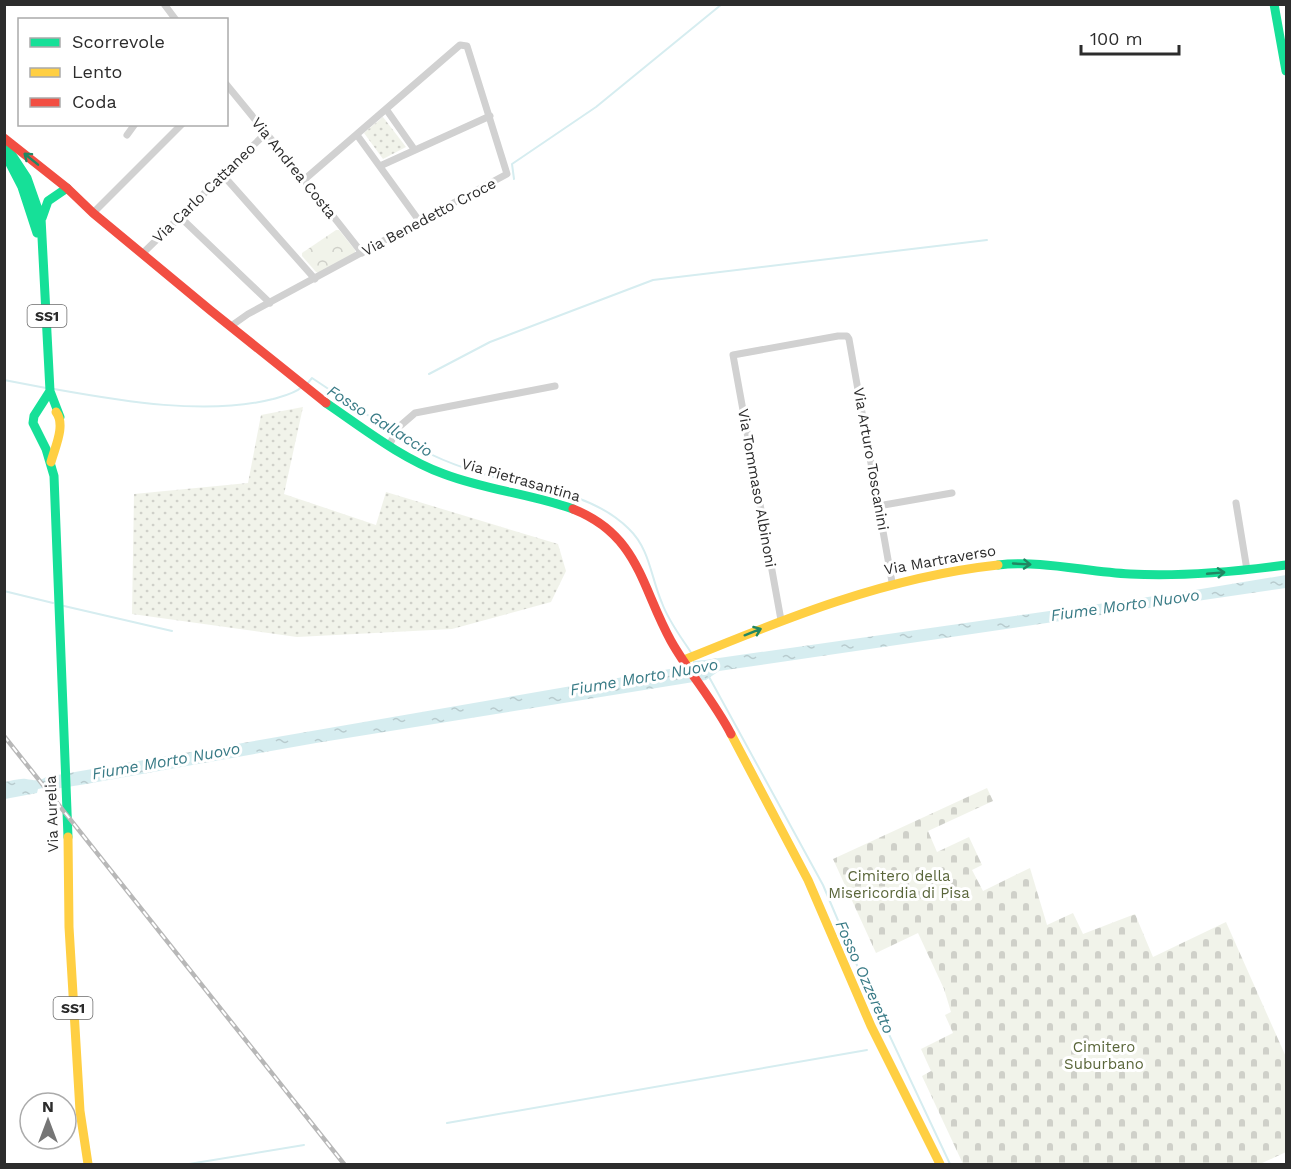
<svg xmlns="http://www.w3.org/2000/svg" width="1291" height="1169" font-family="'Work Sans',sans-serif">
	<defs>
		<pattern id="grass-dots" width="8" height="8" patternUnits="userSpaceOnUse" patternTransform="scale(1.5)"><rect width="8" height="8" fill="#f1f3ea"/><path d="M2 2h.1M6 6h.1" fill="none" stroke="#cfd0c9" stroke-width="1.8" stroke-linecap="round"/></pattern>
		<pattern id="forest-crowns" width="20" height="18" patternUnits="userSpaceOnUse" patternTransform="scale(1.5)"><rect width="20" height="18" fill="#f1f3ea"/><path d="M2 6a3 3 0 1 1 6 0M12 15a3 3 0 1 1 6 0" fill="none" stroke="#cfd0c9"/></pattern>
		<pattern id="cemetery-stones" width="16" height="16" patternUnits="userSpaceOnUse" patternTransform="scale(1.5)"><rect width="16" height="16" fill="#f1f3ea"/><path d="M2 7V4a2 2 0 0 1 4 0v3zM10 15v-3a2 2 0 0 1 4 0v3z" fill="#cfd0c9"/></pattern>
		<pattern id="water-ripples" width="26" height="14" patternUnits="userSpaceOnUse" patternTransform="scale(1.5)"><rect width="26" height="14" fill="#d6edf0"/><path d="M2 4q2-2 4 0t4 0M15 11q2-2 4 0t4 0" fill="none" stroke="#b8cbce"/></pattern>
	</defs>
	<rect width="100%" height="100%" fill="#fff"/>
	<path fill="url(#grass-dots)" d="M 383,117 L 406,147 L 383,159 L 364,133 Z
		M 303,407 L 284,494 L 376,525 L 386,492 L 558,544 L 566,571 L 551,602 L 452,629 L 297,637 L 132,614 L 134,494 L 248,483 L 261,415 Z"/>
	<path fill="url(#forest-crowns)" d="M 336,230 L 339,230 L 355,250 L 355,253 L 319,273 L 316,272 L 302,256 L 302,253 Z"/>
	<path fill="url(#cemetery-stones)" d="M 987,788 L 993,801 L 928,831 L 937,852 L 969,837 L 982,865 L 972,870 L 983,891 L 1030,868 L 1047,925 L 1073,913 L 1083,934 L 1135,914 L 1153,957 L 1226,922 L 1286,1057 L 1286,1152 L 1260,1164 L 963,1164 L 922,1076 L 931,1071 L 921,1049 L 953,1033 L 945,1015 L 951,1012 L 944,989 L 918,933 L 876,953 L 833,859 Z"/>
	<path fill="url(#water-ripples)" d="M 1286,575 L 1286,588 L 719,671 L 706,680 L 316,743 L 86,784 L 55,789 L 52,786 L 38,789 L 37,793 L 5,799 L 5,782 C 11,781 20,778 26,779 C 34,780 39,782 46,777 L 693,665 L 693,661 L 705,660 L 1183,592 Z"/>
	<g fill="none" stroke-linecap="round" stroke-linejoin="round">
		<path stroke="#d6edf0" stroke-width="2" d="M 514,179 L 512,164 L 596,107 L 722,4
			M 429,374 L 490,342 L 653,280 L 987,240
			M 4,380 L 46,388
			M 307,384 L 312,378 L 393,432
			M 54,389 C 121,401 207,416 273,399 C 283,396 294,394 302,387
			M 398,436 C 427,455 460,468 494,477 C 540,488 594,494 629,529 C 650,549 651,578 662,603 C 669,622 681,637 692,654
			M 4,591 L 53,603
			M 64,606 L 172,631
			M 708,675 L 823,885 L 862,977 L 950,1164
			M 447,1123 L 867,1050
			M 189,1164 L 304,1145"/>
		<path stroke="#d1d1d1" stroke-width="7" d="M 164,4 L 176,20
			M 226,84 C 272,140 318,196 362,253
			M 386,109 L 414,149
			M 127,135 L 135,124
			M 357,135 L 420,222
			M 380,166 L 490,116
			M 222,174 L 315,279
			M 93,213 L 182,124
			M 179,216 L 270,303
			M 143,253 L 265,134
			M 231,326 L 248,314 L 507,174 L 467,46 L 460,45 L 305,179
			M 389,445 L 400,426 L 415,413 L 555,386
			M 1236,503 L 1247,570
			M 878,506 L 952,493
			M 781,620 L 733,355 L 838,336 L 847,336 L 849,339 L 892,582"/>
		<path stroke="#16e098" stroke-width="9" d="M 1274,4 L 1286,71
			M 4,143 L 27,178 L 41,218 L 50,391 L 60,417
			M 7,158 L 22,187 L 37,233
			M 42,218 L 48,201 L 67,188
			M 50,391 L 34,416 L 33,423 L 46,449 L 54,476 L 68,837
			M 326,403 C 363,428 402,459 444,474 C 486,490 531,494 573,509
			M 998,565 C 1043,560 1086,572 1130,574 C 1183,577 1234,572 1286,565"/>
		<path stroke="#ffcf43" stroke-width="9" d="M 51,462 C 55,447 66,425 56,412
			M 684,660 C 786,618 887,577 998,565
			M 731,734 L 808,880 L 871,1026 L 940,1164
			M 68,837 L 69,927 L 80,1111 L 88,1164"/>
		<path stroke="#f24e42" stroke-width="9" d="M 4,138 L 67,188 L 93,213 L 210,310 L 326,403
			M 573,509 C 639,535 641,587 671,641 C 689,673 714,701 731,734"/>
		<g stroke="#b8b8b8" stroke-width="4.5">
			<path id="rail" d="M 4,736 L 344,1164"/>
		</g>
		<use href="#rail" stroke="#fff" stroke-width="2" stroke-dasharray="7" stroke-linecap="butt"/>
	</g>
	<defs><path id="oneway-shaft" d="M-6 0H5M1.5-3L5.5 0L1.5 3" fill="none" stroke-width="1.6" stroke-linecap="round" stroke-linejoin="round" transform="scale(1.5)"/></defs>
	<g stroke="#218662">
		<use href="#oneway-shaft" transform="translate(31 159) rotate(-141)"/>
		<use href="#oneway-shaft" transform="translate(1022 564) rotate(3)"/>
		<use href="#oneway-shaft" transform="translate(1216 573) rotate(-5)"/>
		<use href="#oneway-shaft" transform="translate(753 632) rotate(-22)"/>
	</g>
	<g text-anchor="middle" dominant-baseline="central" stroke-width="6" stroke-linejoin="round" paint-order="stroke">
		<g fill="#fff" stroke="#6b6b6b" stroke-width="1.5">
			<rect x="27.5" y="305" width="39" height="22" rx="4.5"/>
			<rect x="53.5" y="997" width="39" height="22" rx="4.5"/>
		</g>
		<g font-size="14" font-weight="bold" fill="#2c2c2c">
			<text x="47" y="316">SS1</text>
			<text x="73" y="1008">SS1</text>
		</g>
		<g font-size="15" fill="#2c2c2c" stroke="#fff">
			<text transform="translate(294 168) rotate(51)">Via Andrea Costa</text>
			<text transform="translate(204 193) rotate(-44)">Via Carlo Cattaneo</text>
			<text transform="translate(429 217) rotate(-28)">Via Benedetto Croce</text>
			<text transform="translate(871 459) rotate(80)">Via Arturo Toscanini</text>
			<text transform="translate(521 480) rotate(16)">Via Pietrasantina</text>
			<text transform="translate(757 488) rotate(80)">Via Tommaso Albinoni</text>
			<text transform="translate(940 560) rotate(-10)">Via Martraverso</text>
			<text transform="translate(52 814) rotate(-92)">Via Aurelia</text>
		</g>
		<g font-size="15" fill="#5a663a" stroke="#fff">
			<text x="899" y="876">Cimitero della<tspan x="899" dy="17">Misericordia di Pisa</tspan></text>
			<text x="1104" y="1047">Cimitero<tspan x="1104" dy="17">Suburbano</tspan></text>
		</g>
		<g font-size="16" font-style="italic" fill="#397b86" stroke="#fff">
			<text transform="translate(380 421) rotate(32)">Fosso Gallaccio</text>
			<text transform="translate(1125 605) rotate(-8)">Fiume Morto Nuovo</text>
			<text transform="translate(644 677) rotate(-10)">Fiume Morto Nuovo</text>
			<text transform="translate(166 761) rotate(-10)">Fiume Morto Nuovo</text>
			<text transform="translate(865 977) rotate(66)">Fosso Ozzeretto</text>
		</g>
	</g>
	<rect width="1291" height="1169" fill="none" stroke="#2c2c2c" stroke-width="12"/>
	<rect x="18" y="18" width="210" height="108" fill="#ffffff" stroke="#ababab" stroke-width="1.5"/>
	<rect x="30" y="38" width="30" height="9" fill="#16e098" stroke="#ababab" stroke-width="1.5"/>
	<text x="72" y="48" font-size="18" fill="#2c2c2c">Scorrevole</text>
	<rect x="30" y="68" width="30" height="9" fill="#ffcf43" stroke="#ababab" stroke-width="1.5"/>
	<text x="72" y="78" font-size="18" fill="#2c2c2c">Lento</text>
	<rect x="30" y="98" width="30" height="9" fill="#f24e42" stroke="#ababab" stroke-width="1.5"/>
	<text x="72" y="108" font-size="18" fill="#2c2c2c">Coda</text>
	<g transform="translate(48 1121)"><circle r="28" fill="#ffffff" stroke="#ababab" stroke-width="1.5"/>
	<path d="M0-4.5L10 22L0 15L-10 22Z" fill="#767676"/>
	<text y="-9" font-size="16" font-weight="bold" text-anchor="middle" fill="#2c2c2c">N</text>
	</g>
	<path d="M1081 45v9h98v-9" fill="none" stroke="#2c2c2c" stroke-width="3"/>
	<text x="1090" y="45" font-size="18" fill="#2c2c2c" stroke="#ffffff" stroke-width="4.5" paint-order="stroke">100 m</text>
</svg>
